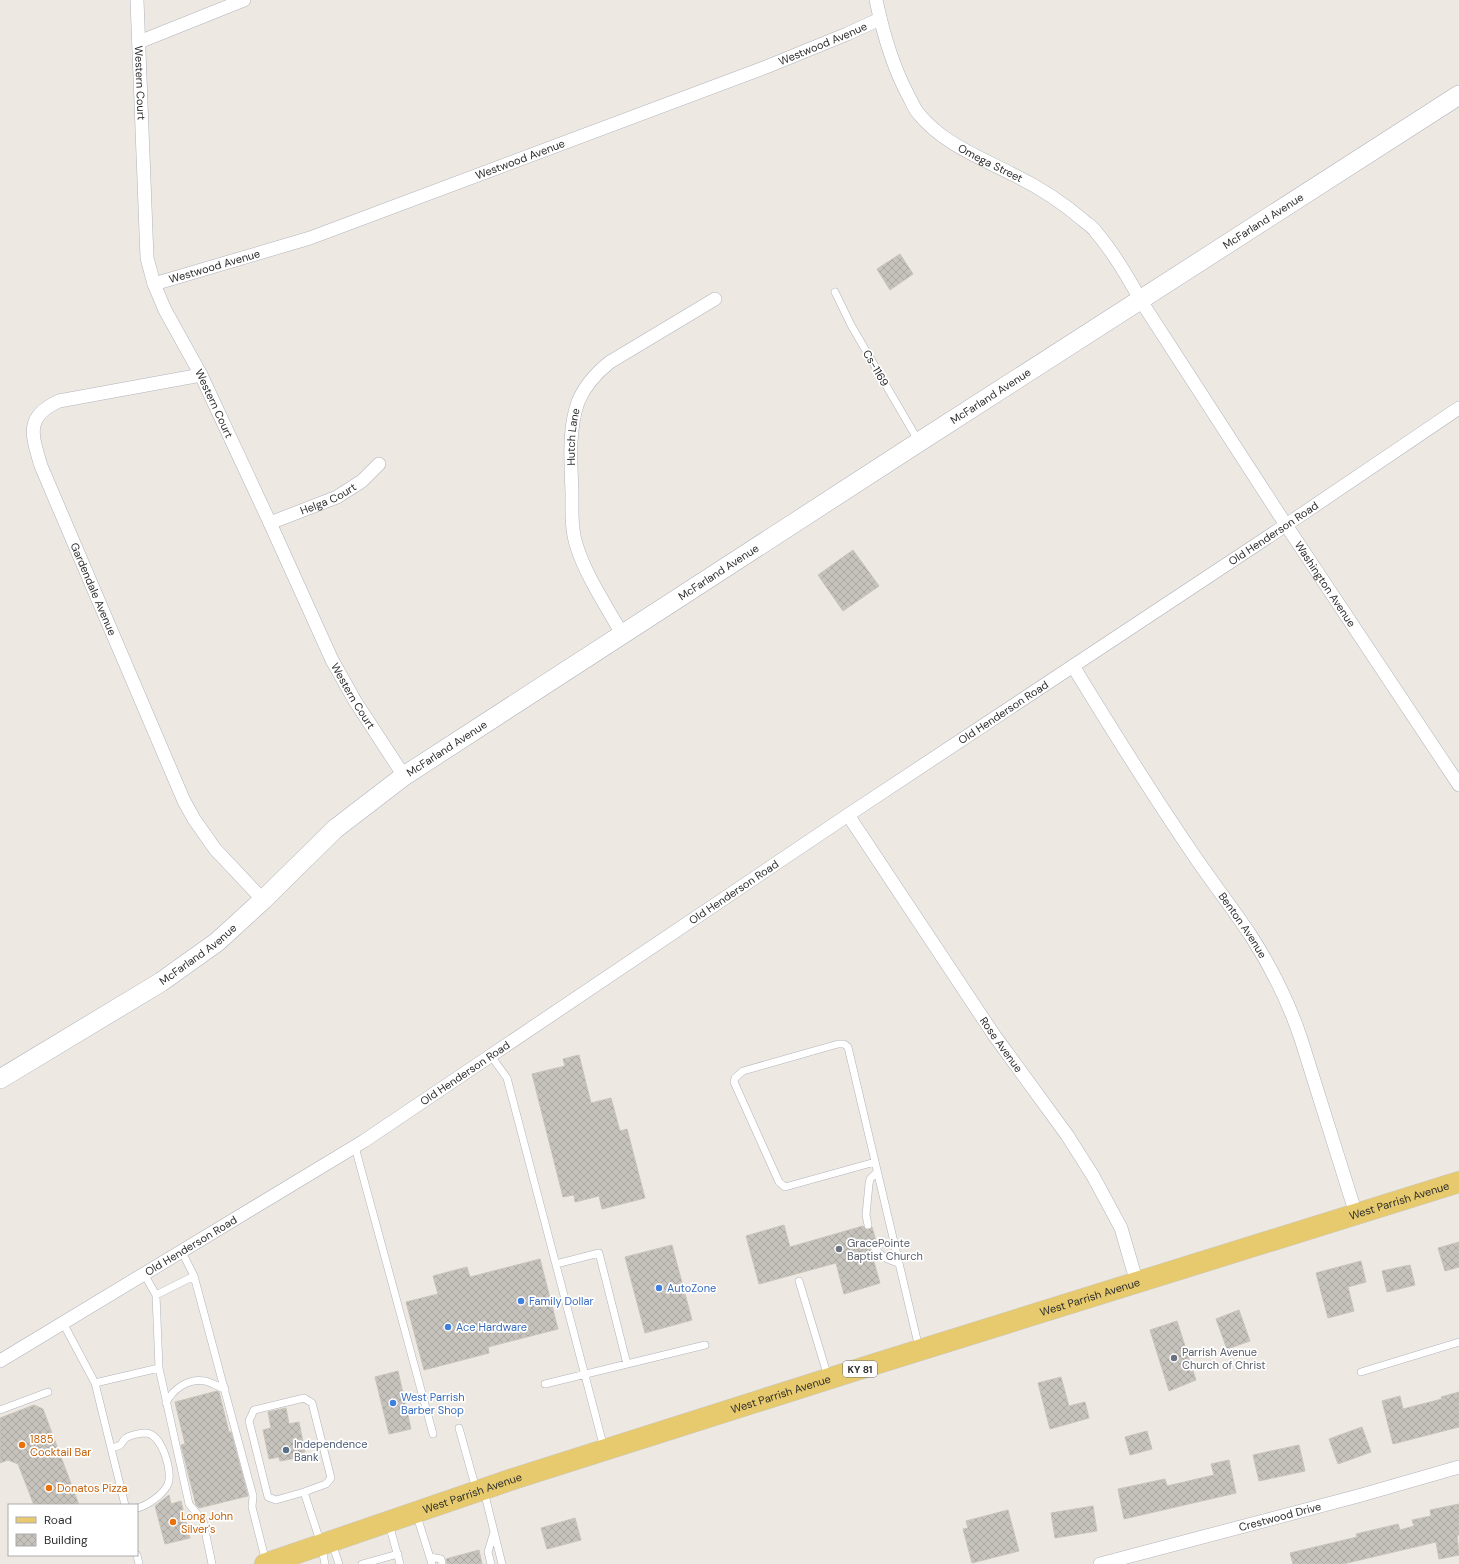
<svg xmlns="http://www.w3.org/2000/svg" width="1459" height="1564" font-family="'DM Sans',sans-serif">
	<defs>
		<pattern id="building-cross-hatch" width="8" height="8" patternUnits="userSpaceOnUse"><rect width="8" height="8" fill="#c6c2bc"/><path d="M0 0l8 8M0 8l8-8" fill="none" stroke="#aaa7a2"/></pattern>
	</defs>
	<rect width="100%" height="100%" fill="#ede8e1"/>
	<path fill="url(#building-cross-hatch)" stroke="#c9c4ba" d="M 900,254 L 913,274 L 890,290 L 877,269 Z
		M 853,550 L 879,586 L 843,611 L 818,575 Z
		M 579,1055 L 591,1103 L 611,1098 L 620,1131 L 627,1129 L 645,1198 L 602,1209 L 599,1196 L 575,1202 L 574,1195 L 563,1197 L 532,1074 L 565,1066 L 563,1059 Z
		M 784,1225 L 790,1247 L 863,1226 L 867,1230 L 872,1227 L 876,1241 L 871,1241 L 868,1246 L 871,1251 L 880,1283 L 844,1294 L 836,1263 L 759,1284 L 746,1236 Z
		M 1459,1242 L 1459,1267 L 1445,1271 L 1438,1248 Z
		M 672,1245 L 692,1320 L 645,1333 L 625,1257 Z
		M 540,1259 L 558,1329 L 488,1347 L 489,1353 L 424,1370 L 406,1302 L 438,1294 L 433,1276 L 467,1267 L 470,1277 Z
		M 1361,1261 L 1366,1282 L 1348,1287 L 1354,1311 L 1328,1318 L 1316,1273 Z
		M 1410,1265 L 1415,1285 L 1387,1292 L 1382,1271 Z
		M 1239,1310 L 1250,1341 L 1227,1349 L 1216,1319 Z
		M 1177,1321 L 1196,1380 L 1169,1391 L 1150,1330 Z
		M 398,1371 L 411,1429 L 389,1434 L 375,1377 Z
		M 1061,1377 L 1069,1406 L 1085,1402 L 1089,1418 L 1050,1429 L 1038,1383 Z
		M 217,1391 L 219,1392 L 229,1432 L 231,1432 L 248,1496 L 199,1508 L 196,1505 L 181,1445 L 185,1444 L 175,1402 Z
		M 1459,1392 L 1459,1427 L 1393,1444 L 1382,1401 L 1400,1396 L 1403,1409 L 1442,1399 L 1441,1397 Z
		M 34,1405 L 43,1409 L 79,1505 L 34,1505 L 18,1464 L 8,1460 L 0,1463 L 0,1418 Z
		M 286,1408 L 289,1424 L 299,1422 L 305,1452 L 296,1454 L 297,1458 L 280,1461 L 279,1457 L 269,1459 L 263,1430 L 271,1428 L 268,1412 Z
		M 1362,1427 L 1371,1452 L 1338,1464 L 1329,1439 Z
		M 1147,1431 L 1152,1449 L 1130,1455 L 1125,1437 Z
		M 1299,1445 L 1305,1471 L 1259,1481 L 1253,1455 Z
		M 1229,1460 L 1236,1493 L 1124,1519 L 1118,1489 L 1165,1479 L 1167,1486 L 1214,1475 L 1211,1464 Z
		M 169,1495 L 171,1504 L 181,1501 L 190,1538 L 165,1544 L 155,1506 Z
		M 1459,1504 L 1459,1535 L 1457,1535 L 1459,1555 L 1439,1559 L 1436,1542 L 1343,1564 L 1293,1564 L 1290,1553 L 1357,1537 L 1356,1534 L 1398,1524 L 1400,1530 L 1414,1526 L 1412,1520 L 1431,1516 L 1430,1510 Z
		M 1093,1506 L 1097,1531 L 1055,1538 L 1051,1513 Z
		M 1008,1510 L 1019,1551 L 972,1563 L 963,1529 L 968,1528 L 966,1521 Z
		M 575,1518 L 581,1540 L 547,1549 L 541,1528 Z
		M 479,1550 L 482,1564 L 447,1564 L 446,1559 Z"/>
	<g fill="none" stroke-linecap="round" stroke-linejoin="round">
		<g stroke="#b1b3bc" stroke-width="8">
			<path id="lane" d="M 835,292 L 851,325 L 919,442
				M 491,1056 L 507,1078 L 604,1448
				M 355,1147 L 433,1434
				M 875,1162 L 785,1187 L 779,1182 L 734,1082 L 735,1078 L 743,1071 L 838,1044 L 844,1044 L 848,1047 L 919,1348
				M 868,1225 L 866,1215 L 869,1184 L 870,1179 L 877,1172
				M 873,1245 C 879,1256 888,1260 899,1263
				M 182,1252 L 194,1276 L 253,1496 L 252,1507 L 266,1562
				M 556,1264 L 599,1253 L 627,1364
				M 144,1274 L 156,1295 L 159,1368 L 189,1504 L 203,1521 L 212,1564
				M 799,1281 L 828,1377
				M 156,1295 L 194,1276
				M 63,1323 L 95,1383 L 125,1505
				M 1361,1372 L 1459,1342
				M 95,1383 L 159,1368
				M 545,1384 L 705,1345
				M 166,1403 C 173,1389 188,1378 205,1381 C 211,1382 218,1387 225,1389
				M 0,1410 L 48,1392
				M 459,1428 L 476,1489
				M 111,1448 C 113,1447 118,1447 120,1445 C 122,1444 123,1440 126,1438 C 130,1435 141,1433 146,1433 C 162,1434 173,1472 168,1484 C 164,1494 147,1506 137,1508
				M 484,1491 L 502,1564
				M 304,1492 L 276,1500 L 268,1497 L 249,1421 L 254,1410 L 304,1398 L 312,1403 L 331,1478 L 326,1484 L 304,1492 L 321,1544 L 325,1564
				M 416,1513 L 432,1564
				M 389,1524 L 400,1564
				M 332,1543 L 339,1564
				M 137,1555 L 139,1564
				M 430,1557 L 441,1559 L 442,1564
				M 362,1564 L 398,1554
				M 491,1564 L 488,1552 L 494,1532"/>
		</g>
		<g stroke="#b1b3bc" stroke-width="14">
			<g id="street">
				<path id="s1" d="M 137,0 L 147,258 L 154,284 L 165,310 L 201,375 L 270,523 L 332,660 L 355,701 L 404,776"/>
				<path id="s2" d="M 876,0 C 883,33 892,65 908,95 C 911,100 914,108 918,113 C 942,143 979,157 1012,174 C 1037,186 1062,202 1083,220 C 1087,224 1093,227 1096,232 C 1114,253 1128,277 1141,301 L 1286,525 L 1459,785"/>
				<path d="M 139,42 L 244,0"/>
				<path id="s3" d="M 154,284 L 310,238 L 766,67 L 847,34 L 880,19"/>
				<path id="s4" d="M 201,375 L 59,401 C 24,417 32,435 41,466 L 184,801 L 194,819 L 215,849 L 263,900"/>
				<path id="s5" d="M 270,523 L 337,497 L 362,481 L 379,464"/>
				<path id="s6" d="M 622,634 C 607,607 586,576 577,547 C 571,530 572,511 572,493 C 571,464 568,430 578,402 C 585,385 596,373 610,362 L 715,299"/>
				<path id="s7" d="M 1073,666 C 1112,730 1152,794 1195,857 C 1213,883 1233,909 1251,936 C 1271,967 1289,1003 1301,1039 L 1356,1214"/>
				<path id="s8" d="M 848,815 L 994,1035 L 1067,1135 L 1093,1176 L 1121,1228 L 1137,1283"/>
				<path id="s9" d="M 0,1361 L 364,1141 L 848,815 L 1286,525 L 1459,408"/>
				<path id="s10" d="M 1100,1564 L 1358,1496 L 1459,1467"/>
			</g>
		</g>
		<g stroke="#b1b3bc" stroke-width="20">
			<g id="secondary">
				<path id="s11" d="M 0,1079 L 161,982 L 217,942 L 263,900 L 335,829 L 404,776 L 919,442 L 1459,95"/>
			</g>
		</g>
		<g stroke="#c8c8c8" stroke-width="22">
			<g id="primary">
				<path id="s12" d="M 265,1564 L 513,1479 L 875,1364 L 1459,1182"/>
			</g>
		</g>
		<use href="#lane" stroke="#fff" stroke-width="7"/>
		<use href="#street" stroke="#fff" stroke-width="13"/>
		<use href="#secondary" stroke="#fff" stroke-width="19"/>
		<use href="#primary" stroke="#e7ca6d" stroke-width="21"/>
	</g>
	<g fill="#6b7280" stroke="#fff" stroke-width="1.5">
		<circle cx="839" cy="1249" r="4"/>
		<circle cx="1174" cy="1358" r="4"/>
	</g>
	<g fill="#3f7fe0" stroke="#fff" stroke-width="1.5">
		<circle cx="659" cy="1288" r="4"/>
		<circle cx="521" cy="1301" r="4"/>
		<circle cx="448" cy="1327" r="4"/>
		<circle cx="393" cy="1403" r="4"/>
	</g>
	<g fill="#e8710a" stroke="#fff" stroke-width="1.5">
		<circle cx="22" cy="1445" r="4"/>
		<circle cx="49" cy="1488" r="4"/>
		<circle cx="173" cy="1522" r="4"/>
	</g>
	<circle fill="#5c6f8a" stroke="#fff" stroke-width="1.5" cx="286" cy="1450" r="4"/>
	<g text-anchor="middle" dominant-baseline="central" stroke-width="3.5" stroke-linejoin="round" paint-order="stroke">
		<rect fill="#fff" stroke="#6c6c6c" stroke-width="1" x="843" y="1361" width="34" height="16" rx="3"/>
		<g font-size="10" font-weight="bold" fill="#2d2d2d">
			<text x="860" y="1369">KY 81</text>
		</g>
		<g font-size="11" fill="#2d2d2d" stroke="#fff">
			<text stroke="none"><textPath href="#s3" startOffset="711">Westwood Avenue</textPath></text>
			<text stroke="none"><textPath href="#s1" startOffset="83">Western Court</textPath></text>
			<text stroke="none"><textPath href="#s3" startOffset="387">Westwood Avenue</textPath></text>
			<text stroke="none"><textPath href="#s2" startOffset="210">Omega Street</textPath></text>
			<text stroke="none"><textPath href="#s11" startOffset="1530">McFarland Avenue</textPath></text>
			<text stroke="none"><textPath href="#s3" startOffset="63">Westwood Avenue</textPath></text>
			<text transform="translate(876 368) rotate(60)">Cs-1169</text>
			<text stroke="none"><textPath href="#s11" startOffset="1206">McFarland Avenue</textPath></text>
			<text stroke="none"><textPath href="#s1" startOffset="419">Western Court</textPath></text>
			<text stroke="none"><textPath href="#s6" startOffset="209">Hutch Lane</textPath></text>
			<text stroke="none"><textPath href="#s5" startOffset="63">Helga Court</textPath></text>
			<text stroke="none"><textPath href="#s9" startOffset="1519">Old Henderson Road</textPath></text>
			<text stroke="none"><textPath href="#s11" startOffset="882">McFarland Avenue</textPath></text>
			<text stroke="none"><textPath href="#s2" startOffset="757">Washington Avenue</textPath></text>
			<text stroke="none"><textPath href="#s4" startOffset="356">Gardendale Avenue</textPath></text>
			<text stroke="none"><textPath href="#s1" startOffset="743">Western Court</textPath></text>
			<text stroke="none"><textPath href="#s9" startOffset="1195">Old Henderson Road</textPath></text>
			<text stroke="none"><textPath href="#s11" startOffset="558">McFarland Avenue</textPath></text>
			<text stroke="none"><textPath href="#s9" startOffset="871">Old Henderson Road</textPath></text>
			<text stroke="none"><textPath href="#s7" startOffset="310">Benton Avenue</textPath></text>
			<text stroke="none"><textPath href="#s11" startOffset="234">McFarland Avenue</textPath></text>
			<text stroke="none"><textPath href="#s8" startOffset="276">Rose Avenue</textPath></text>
			<text stroke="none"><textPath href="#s9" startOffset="547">Old Henderson Road</textPath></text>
			<text stroke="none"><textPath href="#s12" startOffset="1191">West Parrish Avenue</textPath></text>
			<text stroke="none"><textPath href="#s9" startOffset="223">Old Henderson Road</textPath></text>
			<text stroke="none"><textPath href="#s12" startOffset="867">West Parrish Avenue</textPath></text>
			<text stroke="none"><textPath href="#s12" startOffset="543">West Parrish Avenue</textPath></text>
			<text stroke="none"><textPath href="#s12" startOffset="219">West Parrish Avenue</textPath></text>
			<text stroke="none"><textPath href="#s10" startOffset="186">Crestwood Drive</textPath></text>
		</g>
		<g font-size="11" fill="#5b616d" stroke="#fff" text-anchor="start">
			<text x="847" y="1243">GracePointe<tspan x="847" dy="13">Baptist Church</tspan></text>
			<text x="1182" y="1352">Parrish Avenue<tspan x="1182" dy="13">Church of Christ</tspan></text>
		</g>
		<g font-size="11" fill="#366cbe" stroke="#fff" text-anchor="start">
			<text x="667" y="1288">AutoZone</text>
			<text x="529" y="1301">Family Dollar</text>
			<text x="456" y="1327">Ace Hardware</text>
			<text x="401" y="1397">West Parrish<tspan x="401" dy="13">Barber Shop</tspan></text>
		</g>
		<g font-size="11" fill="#c56008" stroke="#fff" text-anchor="start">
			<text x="30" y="1439">1885<tspan x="30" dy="13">Cocktail Bar</tspan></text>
			<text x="57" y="1488">Donatos Pizza</text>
			<text x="181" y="1516">Long John<tspan x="181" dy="13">Silver's</tspan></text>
		</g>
		<g font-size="11" fill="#4e5e75" stroke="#fff" text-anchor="start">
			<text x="294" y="1444">Independence<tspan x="294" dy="13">Bank</tspan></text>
		</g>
	</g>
	<rect x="8" y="1504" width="130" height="52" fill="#ffffff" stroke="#ababab"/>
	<rect x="16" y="1517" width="20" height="6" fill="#e7ca6d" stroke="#ababab"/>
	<text x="44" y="1524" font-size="12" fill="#2d2d2d">Road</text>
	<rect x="16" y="1534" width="20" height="12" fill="url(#building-cross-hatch)" stroke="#ababab"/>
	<text x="44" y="1544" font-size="12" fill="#2d2d2d">Building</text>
</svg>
